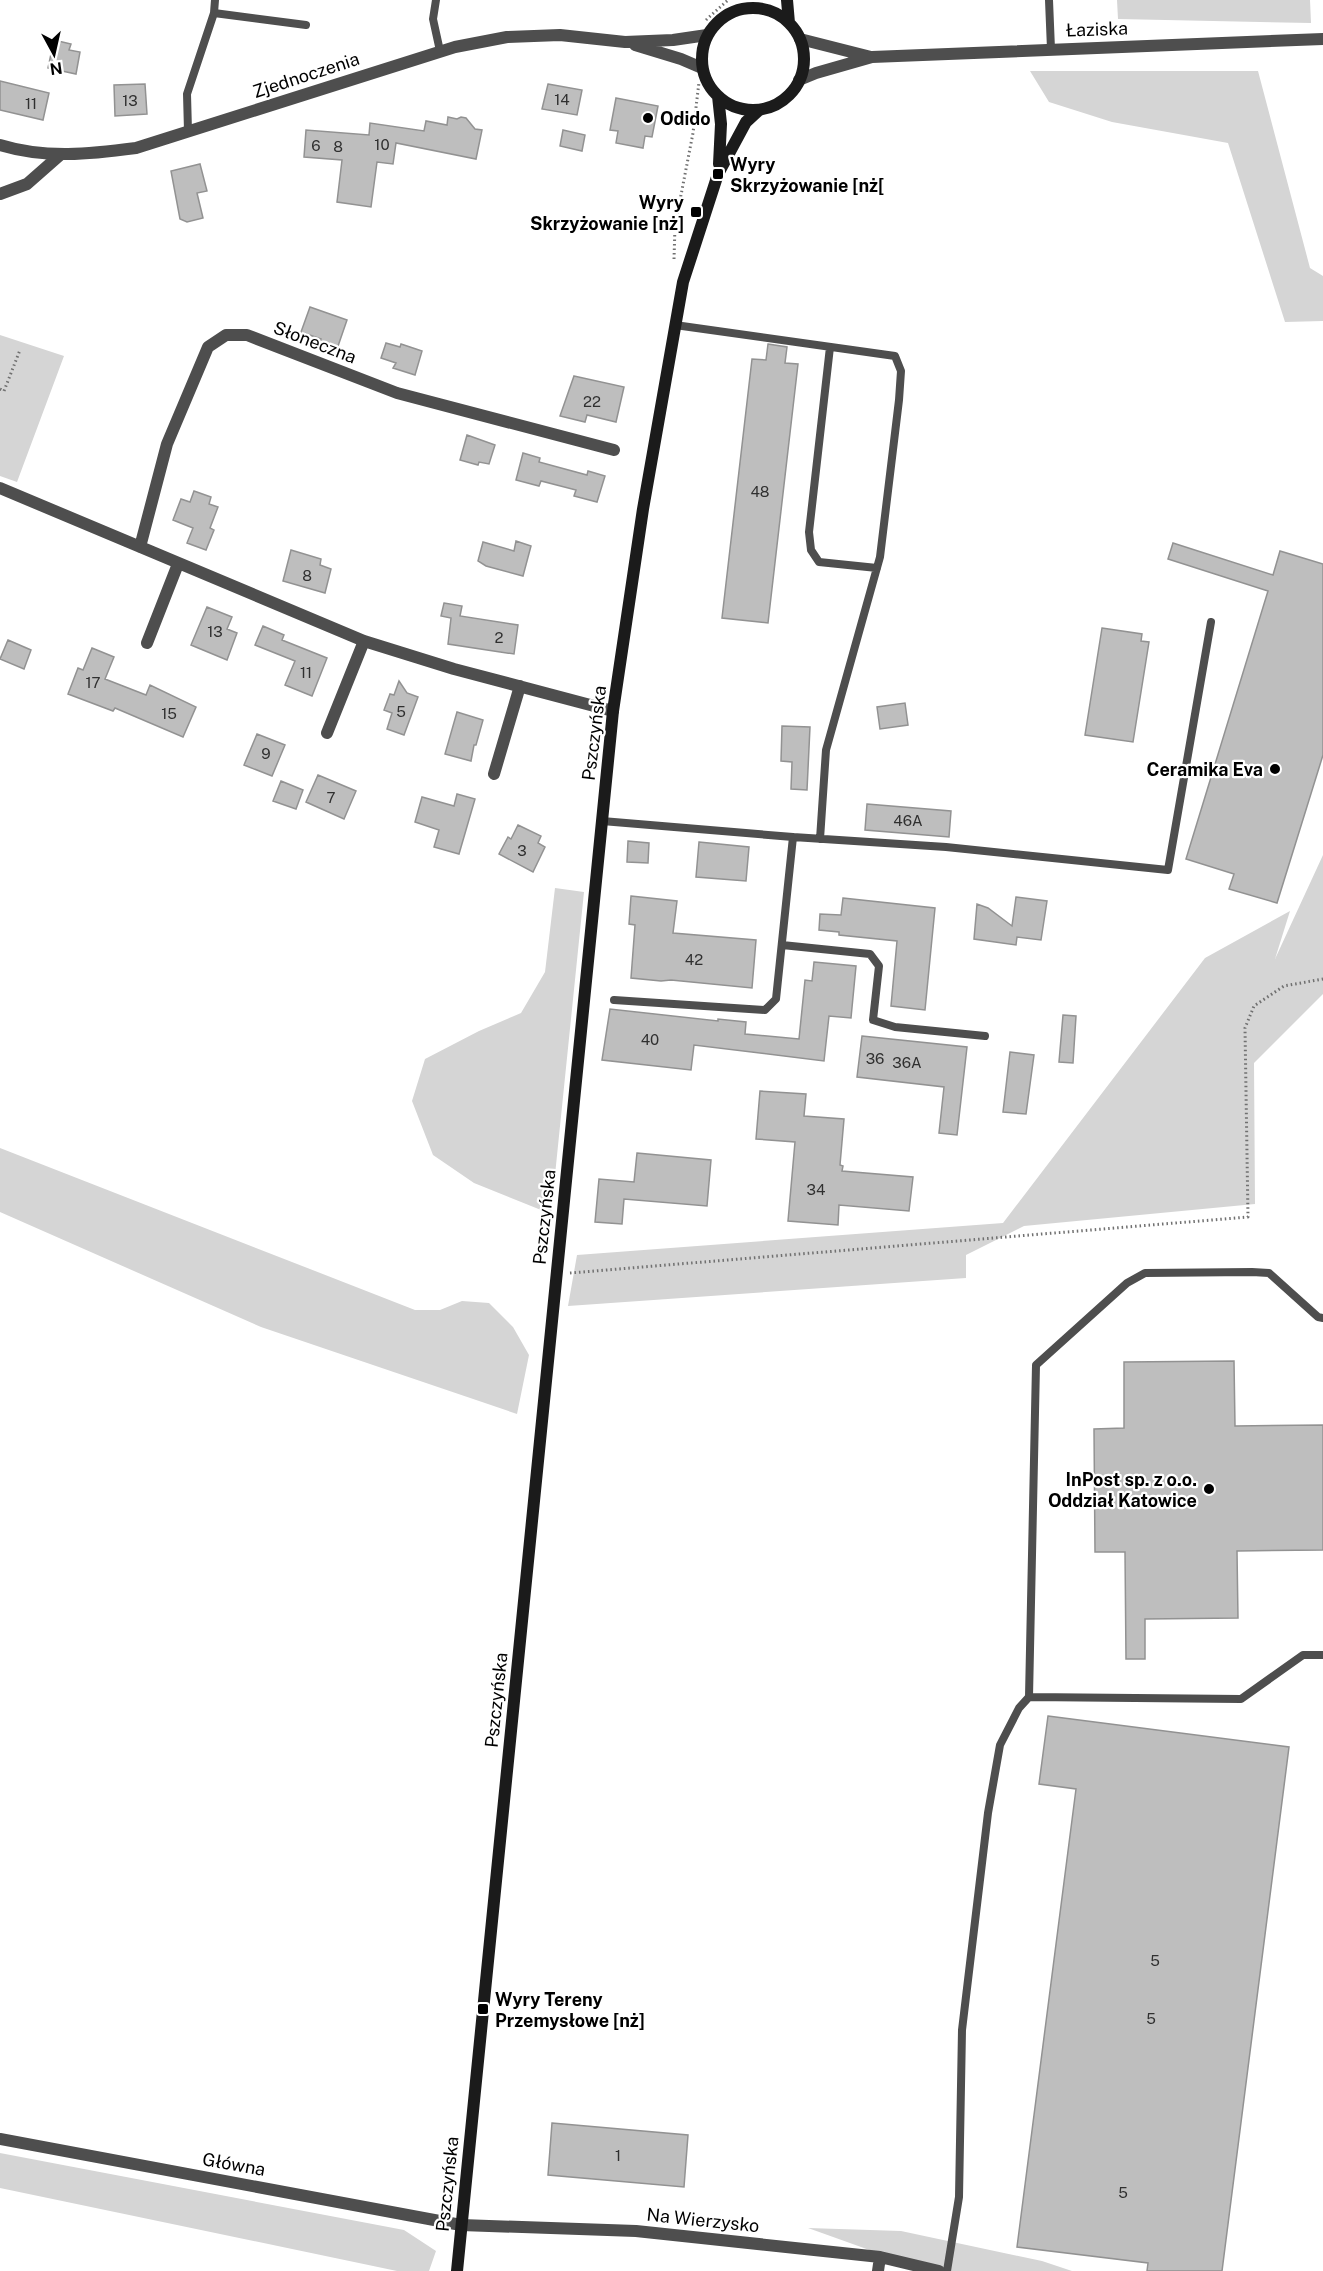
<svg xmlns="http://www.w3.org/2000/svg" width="1323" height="2271" font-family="'Public Sans',sans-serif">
	<rect width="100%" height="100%" fill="#fff"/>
	<path fill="#d5d5d5" d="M 1117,0 L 1310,0 L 1311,23 L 1118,19 Z
		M 1030,71 L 1258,71 L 1310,268 L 1323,276 L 1323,321 L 1285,322 L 1228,143 L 1112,122 L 1049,102 Z
		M 0,335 L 64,356 L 17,482 L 0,476 Z
		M 1323,855 L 1323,994 L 1254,1063 L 1255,1204 L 1024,1226 L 966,1255 L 966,1278 L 568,1306 L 577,1255 L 1003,1223 L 1205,958 L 1290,911 L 1275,959 Z
		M 555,888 L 584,892 L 551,1214 L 474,1183 L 433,1155 L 412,1101 L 425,1059 L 479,1031 L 521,1013 L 545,972 Z
		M 0,1148 L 415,1310 L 440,1310 L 462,1301 L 489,1303 L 513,1327 L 529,1355 L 517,1414 L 261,1327 L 0,1212 Z
		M 0,2153 L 404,2230 L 436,2251 L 429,2271 L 397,2271 L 0,2188 Z
		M 808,2228 L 901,2231 L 1042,2261 L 1072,2271 L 928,2271 Z"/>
	<path fill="#bebebe" stroke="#929292" stroke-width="1.5" d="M 54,40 L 71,44 L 69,50 L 80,52 L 76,74 L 48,68 Z
		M 0,81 L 49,93 L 43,120 L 0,110 Z
		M 145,84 L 147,114 L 115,116 L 114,85 Z
		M 548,84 L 582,90 L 577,115 L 542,109 Z
		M 616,98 L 658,106 L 652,137 L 645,136 L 643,148 L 616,143 L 618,131 L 610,130 Z
		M 448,117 L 457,119 L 461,117 L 466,118 L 475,129 L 482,130 L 476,159 L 396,143 L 393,164 L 377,162 L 371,207 L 337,202 L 342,160 L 304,157 L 306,130 L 369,135 L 370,123 L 424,131 L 426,121 L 447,125 Z
		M 563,130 L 585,135 L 582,151 L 560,146 Z
		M 200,164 L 207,191 L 197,193 L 203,218 L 187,222 L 180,219 L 171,171 Z
		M 310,307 L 347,320 L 337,349 L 319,344 L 321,339 L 301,332 Z
		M 386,343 L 400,347 L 401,344 L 422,351 L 415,375 L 393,368 L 396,363 L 381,358 Z
		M 768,344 L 787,347 L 785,363 L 798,364 L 768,623 L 722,618 L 752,359 L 766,360 Z
		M 574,376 L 624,387 L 616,422 L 587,415 L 585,422 L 560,416 Z
		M 467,435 L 495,445 L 489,464 L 479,462 L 478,465 L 460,460 Z
		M 523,453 L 540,458 L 539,462 L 587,475 L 588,471 L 605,476 L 597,502 L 574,496 L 576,490 L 541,481 L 539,486 L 516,480 Z
		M 194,491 L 211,497 L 209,504 L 218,507 L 210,528 L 214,530 L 206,550 L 187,543 L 193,528 L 173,520 L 181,499 L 190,502 Z
		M 516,541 L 531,546 L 523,576 L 486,566 L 478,561 L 483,542 L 514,551 Z
		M 1173,543 L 1273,575 L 1280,551 L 1323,564 L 1323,755 L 1277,903 L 1229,889 L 1234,874 L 1186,859 L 1268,591 L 1168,559 Z
		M 291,550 L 321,559 L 320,565 L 331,569 L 325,593 L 283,581 Z
		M 444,603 L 462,606 L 460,616 L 518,625 L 514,654 L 448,644 L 451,618 L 441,616 Z
		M 207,607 L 232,617 L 227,629 L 237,633 L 227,660 L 191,645 Z
		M 263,626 L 284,635 L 282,640 L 327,658 L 312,696 L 285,685 L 295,661 L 255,645 Z
		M 1102,628 L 1142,634 L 1141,641 L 1149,642 L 1133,742 L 1085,735 Z
		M 8,640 L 31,650 L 24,669 L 0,659 Z
		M 92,648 L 114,657 L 105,679 L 146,695 L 150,685 L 196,707 L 183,737 L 115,708 L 113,711 L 68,694 L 78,668 L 83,670 Z
		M 399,681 L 407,693 L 418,697 L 404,735 L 387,729 L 392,713 L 384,710 L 390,694 L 394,695 Z
		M 905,703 L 908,725 L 880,729 L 877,707 Z
		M 457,712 L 483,720 L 476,745 L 474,745 L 471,761 L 445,754 Z
		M 782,726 L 810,727 L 807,790 L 791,789 L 792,762 L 781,761 Z
		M 257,734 L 285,745 L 272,776 L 244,765 Z
		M 318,775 L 356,791 L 344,819 L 306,802 Z
		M 281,781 L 303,790 L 296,809 L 273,801 Z
		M 457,794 L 475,799 L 459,854 L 434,847 L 439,830 L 415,822 L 422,797 L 454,806 Z
		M 867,804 L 951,811 L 949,837 L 865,830 Z
		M 518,825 L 541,836 L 538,843 L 545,847 L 533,872 L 499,854 L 508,837 L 511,839 Z
		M 628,841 L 649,843 L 648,863 L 627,862 Z
		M 699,842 L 749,847 L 746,881 L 696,877 Z
		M 631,896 L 677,901 L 673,933 L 756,940 L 752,988 L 671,980 L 661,981 L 631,978 L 635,925 L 629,924 Z
		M 1016,897 L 1047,901 L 1041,940 L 1017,937 L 1016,945 L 974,939 L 977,904 L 988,908 L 1012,926 Z
		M 843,898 L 935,908 L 925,1010 L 891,1006 L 897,941 L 839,935 L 839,932 L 819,930 L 820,914 L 841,915 Z
		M 814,962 L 856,966 L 851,1018 L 829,1016 L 824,1061 L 694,1045 L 691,1070 L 602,1060 L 610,1009 L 718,1021 L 718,1019 L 746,1022 L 745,1034 L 799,1039 L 805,980 L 812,981 Z
		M 1063,1015 L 1076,1016 L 1073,1063 L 1059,1062 Z
		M 862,1036 L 967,1047 L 957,1135 L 939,1133 L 944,1087 L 857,1077 Z
		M 1010,1052 L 1034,1055 L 1026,1114 L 1003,1112 Z
		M 760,1091 L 806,1094 L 804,1116 L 844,1119 L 840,1165 L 843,1166 L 842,1171 L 913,1177 L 909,1211 L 839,1205 L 838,1225 L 788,1221 L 795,1142 L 756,1139 Z
		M 637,1153 L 711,1160 L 707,1206 L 624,1199 L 622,1224 L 595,1222 L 599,1179 L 634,1182 Z
		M 1234,1361 L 1235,1426 L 1323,1425 L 1323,1550 L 1237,1551 L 1238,1618 L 1145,1619 L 1145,1659 L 1126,1659 L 1125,1552 L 1095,1552 L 1094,1429 L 1124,1428 L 1124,1362 Z
		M 1048,1716 L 1289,1747 L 1222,2271 L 1147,2271 L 1148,2263 L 1017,2247 L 1076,1789 L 1039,1784 Z
		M 552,2123 L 688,2135 L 684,2187 L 548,2175 Z"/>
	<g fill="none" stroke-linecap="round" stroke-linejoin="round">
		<path stroke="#707070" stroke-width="3" stroke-dasharray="1.5 3" stroke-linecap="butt" d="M 706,20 L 728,0
			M 674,259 L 675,226 L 693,133 L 699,82
			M 0,389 L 4,391 L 20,350
			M 570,1273 L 1248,1217 L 1245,1028 L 1254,1006 L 1284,986 L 1323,979"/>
		<path stroke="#4e4e4e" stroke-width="8" d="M 436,0 L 433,19 L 440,51
			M 1049,0 L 1051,49
			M 214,13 L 306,25
			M 188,131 L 187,94 L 214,13 L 215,0
			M 675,325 L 895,356 L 901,371 L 899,400 L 880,557 L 826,750 L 820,839
			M 830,347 L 809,532 L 811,550 L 819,562 L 877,568
			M 602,821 L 793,837 L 946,847 L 1168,870 L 1211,622
			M 782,945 L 870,954 L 879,966 L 873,1020 L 895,1027 L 985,1036
			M 614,1000 L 765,1010 L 776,999 L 793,837
			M 1029,1697 L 1241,1699 L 1303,1655 L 1323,1655
			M 947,2271 L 959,2197 L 962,2030 L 988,1813 L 1000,1745 L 1019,1708 L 1029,1697 L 1036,1365 L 1127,1283 L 1145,1273 L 1252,1272 L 1269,1273 L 1318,1317 L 1323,1318"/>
		<path stroke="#4e4e4e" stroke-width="12" d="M 635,45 L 681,59 L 702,68
			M 0,145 C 45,159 91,154 136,148 L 455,47 L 507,37 L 560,35 L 625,42 L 673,40 L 707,35
			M 0,194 L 27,184 L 60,155
			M 0,488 L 364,641 L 454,669 L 613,711
			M 140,547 L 167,444 L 208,347 L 226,335 L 247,335 L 397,393 L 614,450
			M 147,643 L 178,564
			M 327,733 L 364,641
			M 494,774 L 520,686
			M 0,2139 L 461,2225 L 636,2231 L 880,2257 L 939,2271
			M 878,2271 L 880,2257"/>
		<path stroke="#4e4e4e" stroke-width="12" d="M 800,39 L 871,57
			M 799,80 L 816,73 L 872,57 L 1323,39"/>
		<path stroke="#1b1b1b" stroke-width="12" d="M 787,0 L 789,23
			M702 59a51 51 0 1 1 102 0a51 51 0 1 1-102 0Z
			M 718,96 L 721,124 L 719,164
			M 457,2271 L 613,711 L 643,509 L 683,282 L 718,174 L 746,122 L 759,110"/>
	</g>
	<g fill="#000" stroke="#fff" stroke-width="2">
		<circle cx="648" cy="118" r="6"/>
		<rect x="712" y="168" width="12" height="12" rx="3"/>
		<rect x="690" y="206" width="12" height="12" rx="3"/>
		<circle cx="1275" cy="769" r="6"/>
		<circle cx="1209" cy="1489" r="6"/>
		<rect x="477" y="2003" width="12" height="12" rx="3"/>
	</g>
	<g text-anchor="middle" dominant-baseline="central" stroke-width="4.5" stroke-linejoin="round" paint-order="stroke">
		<g font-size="15" fill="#303030">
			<text x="562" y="99">14</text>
			<text x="130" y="100">13</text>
			<text x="31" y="103">11</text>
			<text x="382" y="144">10</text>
			<text x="316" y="145">6</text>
			<text x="338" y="146">8</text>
			<text x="592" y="401">22</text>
			<text x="760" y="491">48</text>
			<text x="307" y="575">8</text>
			<text x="215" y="631">13</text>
			<text x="499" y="637">2</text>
			<text x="306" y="672">11</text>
			<text x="93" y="682">17</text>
			<text x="401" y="711">5</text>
			<text x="169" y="713">15</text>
			<text x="266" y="753">9</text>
			<text x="331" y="797">7</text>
			<text x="908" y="820">46A</text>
			<text x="522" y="850">3</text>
			<text x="694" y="959">42</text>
			<text x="650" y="1039">40</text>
			<text x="875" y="1058">36</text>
			<text x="907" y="1062">36A</text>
			<text x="816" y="1189">34</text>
			<text x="1155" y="1960">5</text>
			<text x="1151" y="2018">5</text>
			<text x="618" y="2155">1</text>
			<text x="1123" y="2192">5</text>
		</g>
		<g font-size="18" fill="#000" stroke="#fff">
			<text transform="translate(1097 29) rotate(-2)">Łaziska</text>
			<text transform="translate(306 75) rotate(-18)">Zjednoczenia</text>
			<text transform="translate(315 342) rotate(21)">Słoneczna</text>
			<text transform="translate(594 733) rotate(-83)">Pszczyńska</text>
			<text transform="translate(544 1217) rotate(-84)">Pszczyńska</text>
			<text transform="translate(496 1700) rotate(-84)">Pszczyńska</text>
			<text transform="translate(234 2164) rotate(10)">Główna</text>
			<text transform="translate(447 2184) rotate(-84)">Pszczyńska</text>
			<text transform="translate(703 2220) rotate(6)">Na Wierzysko</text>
		</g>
		<g font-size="18" font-weight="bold" fill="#000" stroke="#fff" text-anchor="start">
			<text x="660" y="118">Odido</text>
			<text x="730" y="164">Wyry<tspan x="730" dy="21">Skrzyżowanie [nż[</tspan></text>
			<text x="684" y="202" text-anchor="end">Wyry<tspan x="684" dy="21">Skrzyżowanie [nż]</tspan></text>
			<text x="1263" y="769" text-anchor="end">Ceramika Eva</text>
			<text x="1197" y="1479" text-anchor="end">InPost sp. z o.o.<tspan x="1197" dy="21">Oddział Katowice</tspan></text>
			<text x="495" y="1999">Wyry Tereny<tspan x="495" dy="21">Przemysłowe [nż]</tspan></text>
		</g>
	</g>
	<g transform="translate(54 54) rotate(172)" stroke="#ffffff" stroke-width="4.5" paint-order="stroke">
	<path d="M0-4.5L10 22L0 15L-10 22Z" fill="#000000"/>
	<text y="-9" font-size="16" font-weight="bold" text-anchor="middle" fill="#000000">N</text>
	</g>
</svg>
